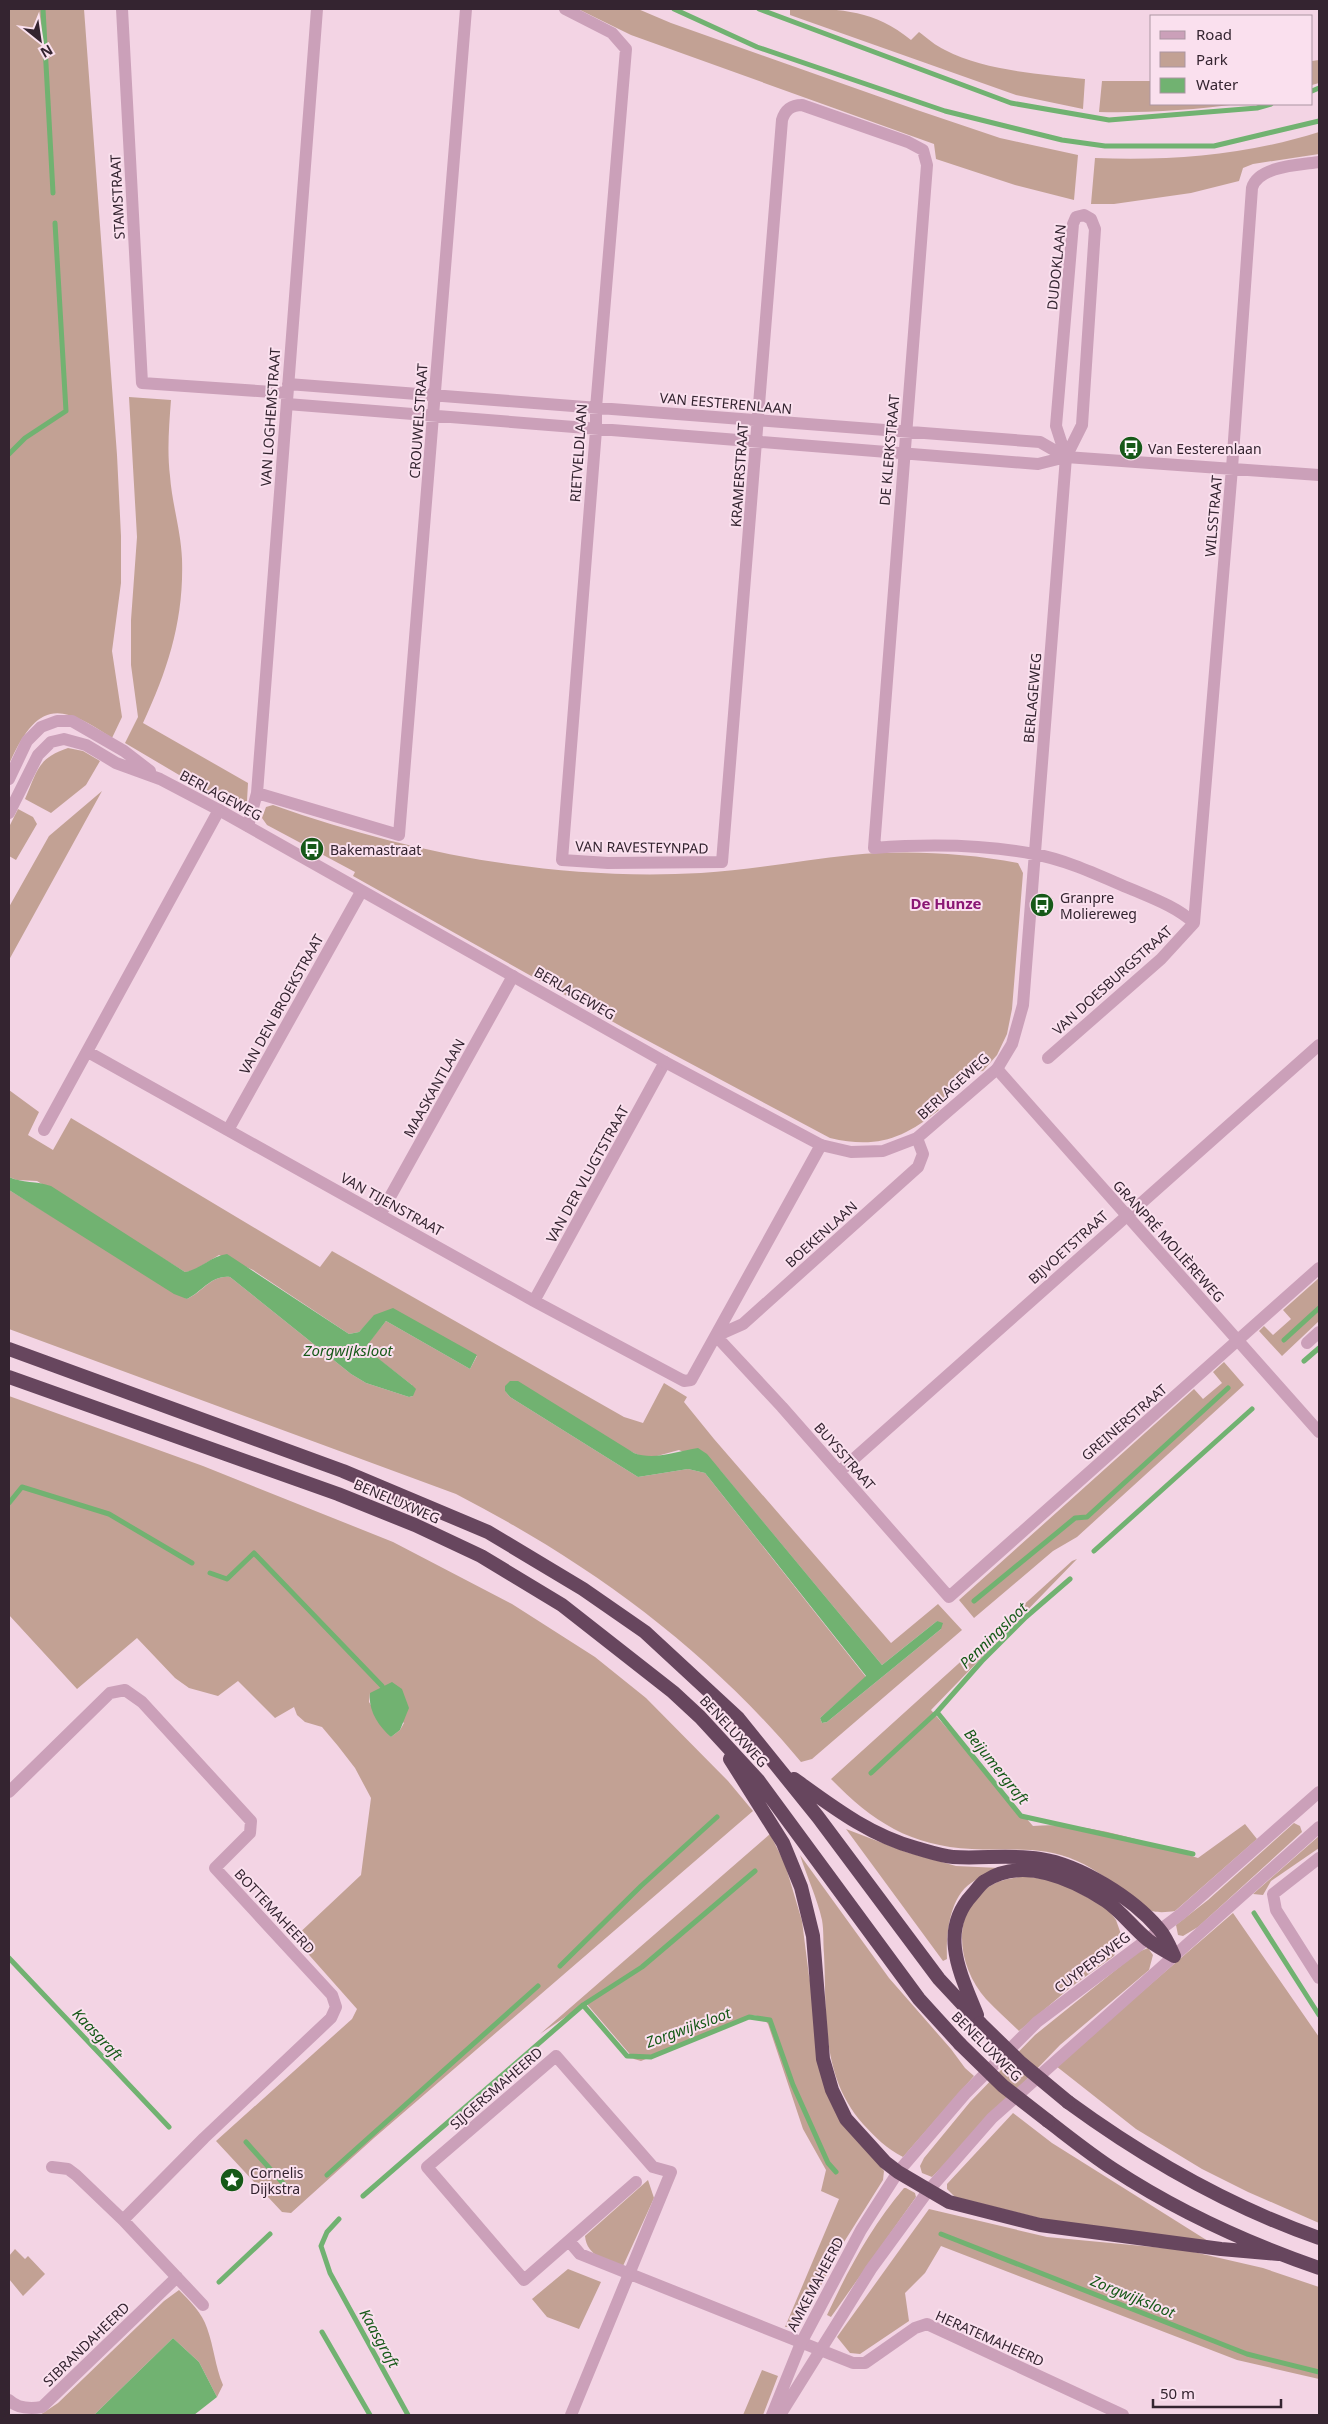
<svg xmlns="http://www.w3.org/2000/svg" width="1328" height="2424" font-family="'Noto Sans',sans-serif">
	<rect width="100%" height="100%" fill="#f3d4e4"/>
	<path fill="#c2a194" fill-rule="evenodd" d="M 9,9 L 84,9 L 117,455 L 121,536 L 121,583 L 112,651 L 122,717 L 112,738 C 58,701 37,702 9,764 Z
		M 578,9 L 638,9 L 671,23 L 917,110 L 1000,138 L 1078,155 L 1074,200 L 1015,185 L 936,159 L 934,144 L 631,35 Z
		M 790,9 C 838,9 872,8 911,40 L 919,32 C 927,38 936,46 945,50 C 985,71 1041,74 1085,79 L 1083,109 L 1016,95 L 790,15 Z
		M 1319,60 L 1319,83 L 1312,85 L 1312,61 Z
		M 1102,81 L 1152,81 L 1152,104 L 1239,104 C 1192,110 1147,113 1099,112 Z
		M 1319,132 L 1319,154 L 1253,164 L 1243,168 L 1239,181 L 1191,193 L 1114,204 L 1091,204 L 1095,158 C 1171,161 1246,155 1319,132 Z
		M 129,397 L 171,400 C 169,426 167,451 170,476 C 172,504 181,531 182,559 C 184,620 168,669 143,723 L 248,783 L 247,801 L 235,808 L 125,743 L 138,717 L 131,665 L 131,620 L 137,537 Z
		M 68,748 L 83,751 L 100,761 L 86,785 L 51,813 L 25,799 C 37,772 37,758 68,748 Z
		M 102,791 L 9,960 L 9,907 L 49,836 Z
		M 273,805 C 411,854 555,881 701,873 C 752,870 802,860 852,855 C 907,850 964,853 1018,863 L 1023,873 L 1012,1009 L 1007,1034 L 997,1055 L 983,1071 L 975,1072 L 957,1088 L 953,1085 L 944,1093 L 948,1097 L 937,1107 L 939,1110 C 903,1139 876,1149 830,1138 L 624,1028 L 353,876 L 355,872 L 267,825 L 262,818 L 266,807 Z
		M 18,809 L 33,817 L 37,824 L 16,860 L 9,856 L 9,827 Z
		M 9,1090 L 39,1112 L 28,1135 L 53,1150 L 71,1118 L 320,1267 L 332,1251 L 624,1417 L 643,1423 L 664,1383 L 687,1397 L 684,1402 L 714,1439 L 891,1643 L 938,1604 L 962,1630 L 812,1759 L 801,1762 C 705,1647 588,1562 456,1494 L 9,1329 L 9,1190 L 187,1299 C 203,1292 211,1275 230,1277 L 351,1374 L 366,1383 L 409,1397 L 413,1396 L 412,1385 L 364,1348 L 386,1321 L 470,1369 L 477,1356 L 375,1315 L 359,1332 L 349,1334 L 253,1270 L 219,1255 L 193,1271 L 185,1272 L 37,1181 L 17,1180 L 9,1177 ZM 505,1391 L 634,1453 L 643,1457 L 657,1456 L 679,1450 L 720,1470 L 882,1665 L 937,1621 L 941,1629 L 827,1722 L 822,1723 L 820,1718 L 866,1677 L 705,1473 L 688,1469 L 638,1477 L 510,1397 Z
		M 1319,1278 L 1319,1321 L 1282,1356 L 1259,1331 L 1264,1326 L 1273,1335 L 1291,1319 L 1283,1310 Z
		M 1224,1362 L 1244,1385 L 1077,1537 L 1053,1551 L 974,1618 L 959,1600 L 1194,1389 L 1203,1399 L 1222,1383 L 1213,1372 Z
		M 9,1396 L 203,1466 L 393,1542 L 512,1604 L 595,1657 L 646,1698 L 728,1781 L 753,1811 L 374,2138 L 291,2213 L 282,2212 L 216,2141 L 352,2019 L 357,2009 L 294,1938 L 361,1875 L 371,1798 L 355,1768 L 338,1746 L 322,1727 L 305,1722 L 297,1715 L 294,1707 L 275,1718 L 238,1681 L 218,1696 L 189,1688 L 175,1678 L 137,1638 L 77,1689 L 9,1615 ZM 370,1693 L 404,1723 L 400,1730 L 391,1737 L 369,1702 Z
		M 1077,1559 L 931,1710 L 1033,1826 C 1089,1821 1145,1842 1198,1858 L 1245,1824 L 1257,1839 L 1175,1911 C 1168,1912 1159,1913 1152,1911 C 1145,1909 1137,1901 1131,1896 C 1114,1884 1096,1869 1077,1861 C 1042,1845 1009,1851 972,1849 C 910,1846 873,1822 831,1779 L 1072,1561 Z
		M 1294,1823 L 1300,1826 L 1302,1832 L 1198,1927 L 1183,1936 L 1178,1935 L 1176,1925 L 1208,1900 Z
		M 846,1829 L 906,1852 L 956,1866 L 999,1868 C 989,1873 979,1877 971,1883 C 949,1898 946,1935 947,1959 L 943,1961 Z
		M 770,1834 L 785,1864 L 802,1921 L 809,1976 L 841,2116 L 884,2171 L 883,2180 L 844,2242 L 809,2308 L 797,2327 L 785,2327 L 839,2199 L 821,2191 L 826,2170 L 803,2129 L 768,2024 L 762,2017 L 753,2015 L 641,2061 L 634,2059 L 586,2003 L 540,2034 Z
		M 1319,1836 L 1319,1848 L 1271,1881 L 1263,1895 L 1253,1894 Z
		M 800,1855 L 889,1978 L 951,2049 L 965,2068 L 974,2076 L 903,2157 C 887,2149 875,2137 863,2124 C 820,2075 827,2015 824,1954 C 823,1943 824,1931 822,1920 C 817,1898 807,1877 800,1855 Z
		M 1025,1876 L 1059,1882 L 1107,1908 L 1116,1920 L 1122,1937 L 1114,1956 L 1071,1987 L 1019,2031 C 1008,2020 996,2010 986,1999 C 957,1967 949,1909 992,1885 C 1001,1879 1015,1878 1025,1876 Z
		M 1233,1913 L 1319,2037 L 1319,2223 L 1248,2192 L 1202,2169 L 1136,2129 L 1056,2066 Z
		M 1148,1948 L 1153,1955 L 1149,1970 L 1060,2045 L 932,2177 L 922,2173 L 920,2166 L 924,2158 L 970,2102 L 1035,2035 L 1138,1952 Z
		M 1013,2113 L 1052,2143 L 1208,2241 L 1063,2224 L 955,2197 L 947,2189 L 947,2184 Z
		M 648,2180 L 654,2198 L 623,2266 C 606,2259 587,2257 585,2236 Z
		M 904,2188 L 906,2188 L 915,2193 L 916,2197 L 831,2317 L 827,2315 C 848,2270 871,2227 904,2188 Z
		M 929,2209 L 1047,2237 L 1185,2250 L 1263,2268 L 1319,2287 L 1319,2379 L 1237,2360 L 941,2246 L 925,2273 L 905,2293 L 909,2321 L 860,2354 L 850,2353 L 837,2337 Z
		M 15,2249 L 25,2259 L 28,2256 L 45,2274 L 23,2296 L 9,2279 L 9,2256 Z
		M 568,2269 L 601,2282 L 579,2329 L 547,2317 L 532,2299 Z
		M 179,2290 C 190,2301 202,2313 207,2328 C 214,2347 215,2366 223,2385 L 217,2397 L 199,2362 L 173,2338 L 94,2415 L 40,2415 L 58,2403 L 164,2301 Z
		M 762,2370 L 778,2376 L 763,2415 L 743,2415 Z"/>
	<path fill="#71b271" d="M 9,1177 C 22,1183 37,1181 51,1186 L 185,1272 C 201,1269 211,1256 227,1254 L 349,1334 L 359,1332 L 374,1315 L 393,1308 L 477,1355 L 470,1369 L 386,1321 L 365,1348 L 412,1385 L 416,1389 L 413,1396 L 409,1397 L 366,1383 L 351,1374 L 230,1277 C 211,1275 202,1292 187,1299 L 174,1294 L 9,1190 Z
		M 510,1381 L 518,1381 L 634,1453 C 654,1461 677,1451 698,1448 L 707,1454 L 882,1665 L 937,1621 L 943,1623 L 941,1629 L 827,1722 L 822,1723 L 820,1718 L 866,1676 L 705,1473 L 688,1469 L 638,1477 L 510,1397 L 505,1391 L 505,1386 Z
		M 392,1682 L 402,1689 L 409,1708 L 400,1730 L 391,1737 C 378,1726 368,1710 370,1693 Z
		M 173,2338 L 199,2362 L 217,2397 L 194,2415 L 94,2415 Z"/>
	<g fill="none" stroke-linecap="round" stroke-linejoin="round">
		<path stroke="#71b271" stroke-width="5" d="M 43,9 L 53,193
			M 674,9 L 757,47 L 945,111 L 1062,140 L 1105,146 L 1214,146 L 1319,121
			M 759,9 L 1011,103 L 1109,120 L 1257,108 L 1271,104
			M 1312,91 L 1319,88
			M 9,454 L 25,438 L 66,411 L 55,223
			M 1284,1340 L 1319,1308
			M 1304,1361 L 1319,1348
			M 9,1503 L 22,1487 L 109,1514 L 192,1563
			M 1094,1551 L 1252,1409
			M 210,1573 L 227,1579 L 254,1553 L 382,1686
			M 974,1601 L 1075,1518 L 1087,1517 L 1228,1388
			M 937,1712 L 1021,1816 L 1193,1854
			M 871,1773 L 937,1712 L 982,1661 L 1026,1617 L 1070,1579
			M 1254,1913 L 1319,2015
			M 9,1958 L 169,2127
			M 560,1966 L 641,1886 L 717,1817
			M 583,2005 L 627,2056 L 651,2057 L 749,2017 L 770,2020 L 793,2085 L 828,2163 L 836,2172
			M 246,2142 L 290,2191
			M 327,2175 L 538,1986
			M 363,2196 L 583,2005 L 642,1967 L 755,1871
			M 339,2219 L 327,2232 L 321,2246 L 330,2273 L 408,2415
			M 941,2234 L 1247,2354 L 1319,2372
			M 219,2282 L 270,2234
			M 322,2332 L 370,2415"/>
		<path stroke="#cba0b9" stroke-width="12" d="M 122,9 L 142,383 L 287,393
			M 565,9 L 612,33 L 626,49 L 596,408 L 596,430 L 562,860 L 608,863 L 722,862 L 782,120 C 785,110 791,105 802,105 L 908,142 L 923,150 L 927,165 L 874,848 C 927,844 981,844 1034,854 C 1067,860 1100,876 1131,889 C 1152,898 1177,907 1194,923
			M 1084,215 L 1091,219 L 1095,229 L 1082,425 L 1066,457 L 1056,426 L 1073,224 L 1076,217 Z
			M 288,384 L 1040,442 L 1066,457
			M 287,404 L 1038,464 L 1066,457
			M 257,793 L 399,835 L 466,9
			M 248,826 L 257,793 L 317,9
			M 1194,923 L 1232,468 L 1252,188 C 1258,166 1299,165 1319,162
			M 88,1052 L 534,1301 L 684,1381 L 691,1380 L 821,1145
			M 1048,1058 L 1161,959 L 1194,923
			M 997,1069 L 1012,1044 L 1023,1005 L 1066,457 L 1319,475
			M 44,1130 L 219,810
			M 228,1130 L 361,892
			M 917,1138 L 923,1154 L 918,1167 L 743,1324 L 716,1336 L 782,1407 L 949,1597 L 1319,1268
			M 380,1215 L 513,976
			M 534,1301 L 665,1062
			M 1307,1343 L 1319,1332
			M 839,1472 L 1319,1045
			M 9,1792 L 110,1693 L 125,1690 L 142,1702 L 251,1821 L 250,1833 L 215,1868 L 332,1995 L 336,2007 L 331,2018 L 204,2138 L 123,2220
			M 1319,1858 L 1273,1894 L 1276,1910 L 1319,1978
			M 52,2167 L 68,2169 L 76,2175 L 123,2220 L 203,2305
			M 569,2241 L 580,2254 L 853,2363 L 865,2363 L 915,2328 L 927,2324 L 1123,2415
			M 9,2400 C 18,2409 30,2409 42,2407 L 177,2277
			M 571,2415 L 671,2172 L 653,2167 L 556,2056 L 427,2167 L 524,2280 L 636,2182"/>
		<path stroke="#cba0b9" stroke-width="12" d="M 9,779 L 27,741 L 41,727 L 57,721 L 72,721 L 124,751 L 150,771
			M 9,813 L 38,755 L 51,742 L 64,739 L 86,745 L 116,763 L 160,779 L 219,810 L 665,1062 L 821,1145 L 851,1152 L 883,1151 L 917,1138 L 997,1069 L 1319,1432
			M 772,2415 L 801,2343 L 861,2230 L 898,2172 L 965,2094 L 1037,2022 L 1181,1914 L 1319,1792
			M 780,2415 L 871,2269 L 928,2191 L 992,2118 L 1319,1827"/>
		<path stroke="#67465e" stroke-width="14" d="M 9,1349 L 343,1471 L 488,1532 L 583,1589 L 645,1632 L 738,1718 L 818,1817 L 939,1979 L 980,2023
			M 9,1377 L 338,1494 L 415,1525 L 481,1556 L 562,1605 L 673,1692 L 700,1717 L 758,1780 L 919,1999 L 960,2044
			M 730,1759 L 783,1843 L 801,1887 L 813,1936 L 823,2059 L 832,2090 L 846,2119 L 885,2162 L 898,2172 L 949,2202 L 1040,2225 L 1221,2249 L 1279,2254
			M 794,1779 C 833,1807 869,1835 916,1848 C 927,1851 941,1856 953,1857 C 982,1859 1011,1854 1040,1859 C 1080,1865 1133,1898 1159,1929 C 1166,1937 1170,1947 1174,1956
			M 977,2015 C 961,1975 938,1932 972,1895 C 976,1891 980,1884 985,1881 C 1023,1856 1073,1879 1106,1901 C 1122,1912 1133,1928 1148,1940 C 1156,1946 1165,1951 1174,1956
			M 1068,2102 C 1146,2159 1228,2206 1319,2238
			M 1048,2121 C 1069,2137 1090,2154 1113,2169 C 1177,2211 1247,2243 1319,2268"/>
		<path stroke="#67465e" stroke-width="14" d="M 980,2023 L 1021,2063 L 1068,2102
			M 960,2044 L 1003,2086 L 1048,2121"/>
	</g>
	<defs>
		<g id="bus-disc" transform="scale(1.25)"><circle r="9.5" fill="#165918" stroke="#fae0ee"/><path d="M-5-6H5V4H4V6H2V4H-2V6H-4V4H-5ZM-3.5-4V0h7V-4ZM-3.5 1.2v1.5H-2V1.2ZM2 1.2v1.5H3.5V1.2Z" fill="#fff"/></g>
		<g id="sight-disc" transform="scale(1.25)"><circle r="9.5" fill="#165918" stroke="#fae0ee"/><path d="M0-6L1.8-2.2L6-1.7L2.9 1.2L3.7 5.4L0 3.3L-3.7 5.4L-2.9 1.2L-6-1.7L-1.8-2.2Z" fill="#fff"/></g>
	</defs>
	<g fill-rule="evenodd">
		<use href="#bus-disc" x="1131" y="448"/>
		<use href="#bus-disc" x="312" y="849"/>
		<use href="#bus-disc" x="1042" y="905"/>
		<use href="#sight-disc" x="232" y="2180"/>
	</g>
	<g text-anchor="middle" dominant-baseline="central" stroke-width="4" stroke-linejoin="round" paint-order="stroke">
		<g font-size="14" fill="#342430" stroke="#fae0ee">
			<text transform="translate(117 197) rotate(-93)">STAMSTRAAT</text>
			<text transform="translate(1056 267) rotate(-84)">DUDOKLAAN</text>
			<text transform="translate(726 403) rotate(5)">VAN EESTERENLAAN</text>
			<text transform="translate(270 417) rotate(-86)">VAN LOGHEMSTRAAT</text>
			<text transform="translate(418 421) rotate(-86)">CROUWELSTRAAT</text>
			<text transform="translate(889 450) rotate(-85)">DE KLERKSTRAAT</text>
			<text transform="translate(578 453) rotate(-86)">RIETVELDLAAN</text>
			<text transform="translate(739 475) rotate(-86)">KRAMERSTRAAT</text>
			<text transform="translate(1213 516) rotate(-85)">WILSSTRAAT</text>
			<text transform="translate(1032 698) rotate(-85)">BERLAGEWEG</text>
			<text transform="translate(221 795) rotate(28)">BERLAGEWEG</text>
			<text transform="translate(642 847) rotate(1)">VAN RAVESTEYNPAD</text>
			<text transform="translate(1112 980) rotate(-42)">VAN DOESBURGSTRAAT</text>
			<text transform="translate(575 993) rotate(30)">BERLAGEWEG</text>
			<text transform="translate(281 1004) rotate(-61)">VAN DEN BROEKSTRAAT</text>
			<text transform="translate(953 1086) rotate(-42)">BERLAGEWEG</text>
			<text transform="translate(434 1088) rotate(-61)">MAASKANTLAAN</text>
			<text transform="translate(587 1174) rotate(-61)">VAN DER VLUGTSTRAAT</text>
			<text transform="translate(392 1204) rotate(29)">VAN TIJENSTRAAT</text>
			<text transform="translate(821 1234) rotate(-42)">BOEKENLAAN</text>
			<text transform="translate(1169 1241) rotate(48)">GRANPRÉ MOLIÈREWEG</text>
			<text transform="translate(1068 1247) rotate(-42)">BIJVOETSTRAAT</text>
			<text transform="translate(1124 1422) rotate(-41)">GREINERSTRAAT</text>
			<text transform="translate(845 1456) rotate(49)">BUYSSTRAAT</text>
			<text transform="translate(397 1501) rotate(23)">BENELUXWEG</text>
			<text transform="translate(734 1731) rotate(47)">BENELUXWEG</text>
			<text transform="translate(275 1911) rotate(47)">BOTTEMAHEERD</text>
			<text transform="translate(1092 1962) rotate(-37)">CUYPERSWEG</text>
			<text transform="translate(987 2046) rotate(45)">BENELUXWEG</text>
			<text transform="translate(496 2088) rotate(-41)">SIJGERSMAHEERD</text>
			<text transform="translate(815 2284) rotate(-62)">AMKEMAHEERD</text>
			<text transform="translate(990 2338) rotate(24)">HERATEMAHEERD</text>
			<text transform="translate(86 2344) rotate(-44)">SIBRANDAHEERD</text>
		</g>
		<g font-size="14" fill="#342430" stroke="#fae0ee" text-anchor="start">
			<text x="1148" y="448">Van Eesterenlaan</text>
			<text x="330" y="849">Bakemastraat</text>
			<text x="1060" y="897">Granpre<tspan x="1060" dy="16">Moliereweg</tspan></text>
			<text x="250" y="2172">Cornelis<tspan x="250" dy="16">Dijkstra</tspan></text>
		</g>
		<g font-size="15" font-weight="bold" fill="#8a1674" stroke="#fae0ee">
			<text x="946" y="903">De Hunze</text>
		</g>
		<g font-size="15" font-style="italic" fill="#165918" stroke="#fae0ee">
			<text x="348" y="1350">Zorgwijksloot</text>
			<text transform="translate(993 1635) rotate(-44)">Penningsloot</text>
			<text transform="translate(997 1766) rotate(51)">Beijumergraft</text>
			<text transform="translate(688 2027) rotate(-20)">Zorgwijksloot</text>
			<text transform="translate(98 2034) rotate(47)">Kaasgraft</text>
			<text transform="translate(1133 2296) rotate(22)">Zorgwijksloot</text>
			<text transform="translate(380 2338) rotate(61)">Kaasgraft</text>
		</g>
	</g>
	<rect width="1328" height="2424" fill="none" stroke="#342430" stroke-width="20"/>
	<rect x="1150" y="15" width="162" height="90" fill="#fae0ee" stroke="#ab95a2"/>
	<rect x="1160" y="31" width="25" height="8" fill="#cba0b9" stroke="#ab95a2"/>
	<text x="1196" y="40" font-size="15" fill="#342430">Road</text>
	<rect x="1160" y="52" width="25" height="15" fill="#c2a194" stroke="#ab95a2"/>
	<text x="1196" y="65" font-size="15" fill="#342430">Park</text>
	<rect x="1160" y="78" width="25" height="15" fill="#71b271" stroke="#ab95a2"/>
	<text x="1196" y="90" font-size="15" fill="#342430">Water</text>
	<g transform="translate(40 40) rotate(150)" stroke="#fae0ee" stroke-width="4" paint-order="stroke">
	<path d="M0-4L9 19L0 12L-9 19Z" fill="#342430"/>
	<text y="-8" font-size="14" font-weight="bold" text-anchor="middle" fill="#342430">N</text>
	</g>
	<path d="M1153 2399v8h128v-8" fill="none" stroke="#342430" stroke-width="2.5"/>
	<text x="1160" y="2399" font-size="15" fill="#342430" stroke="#fae0ee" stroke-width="4" paint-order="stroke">50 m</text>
</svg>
